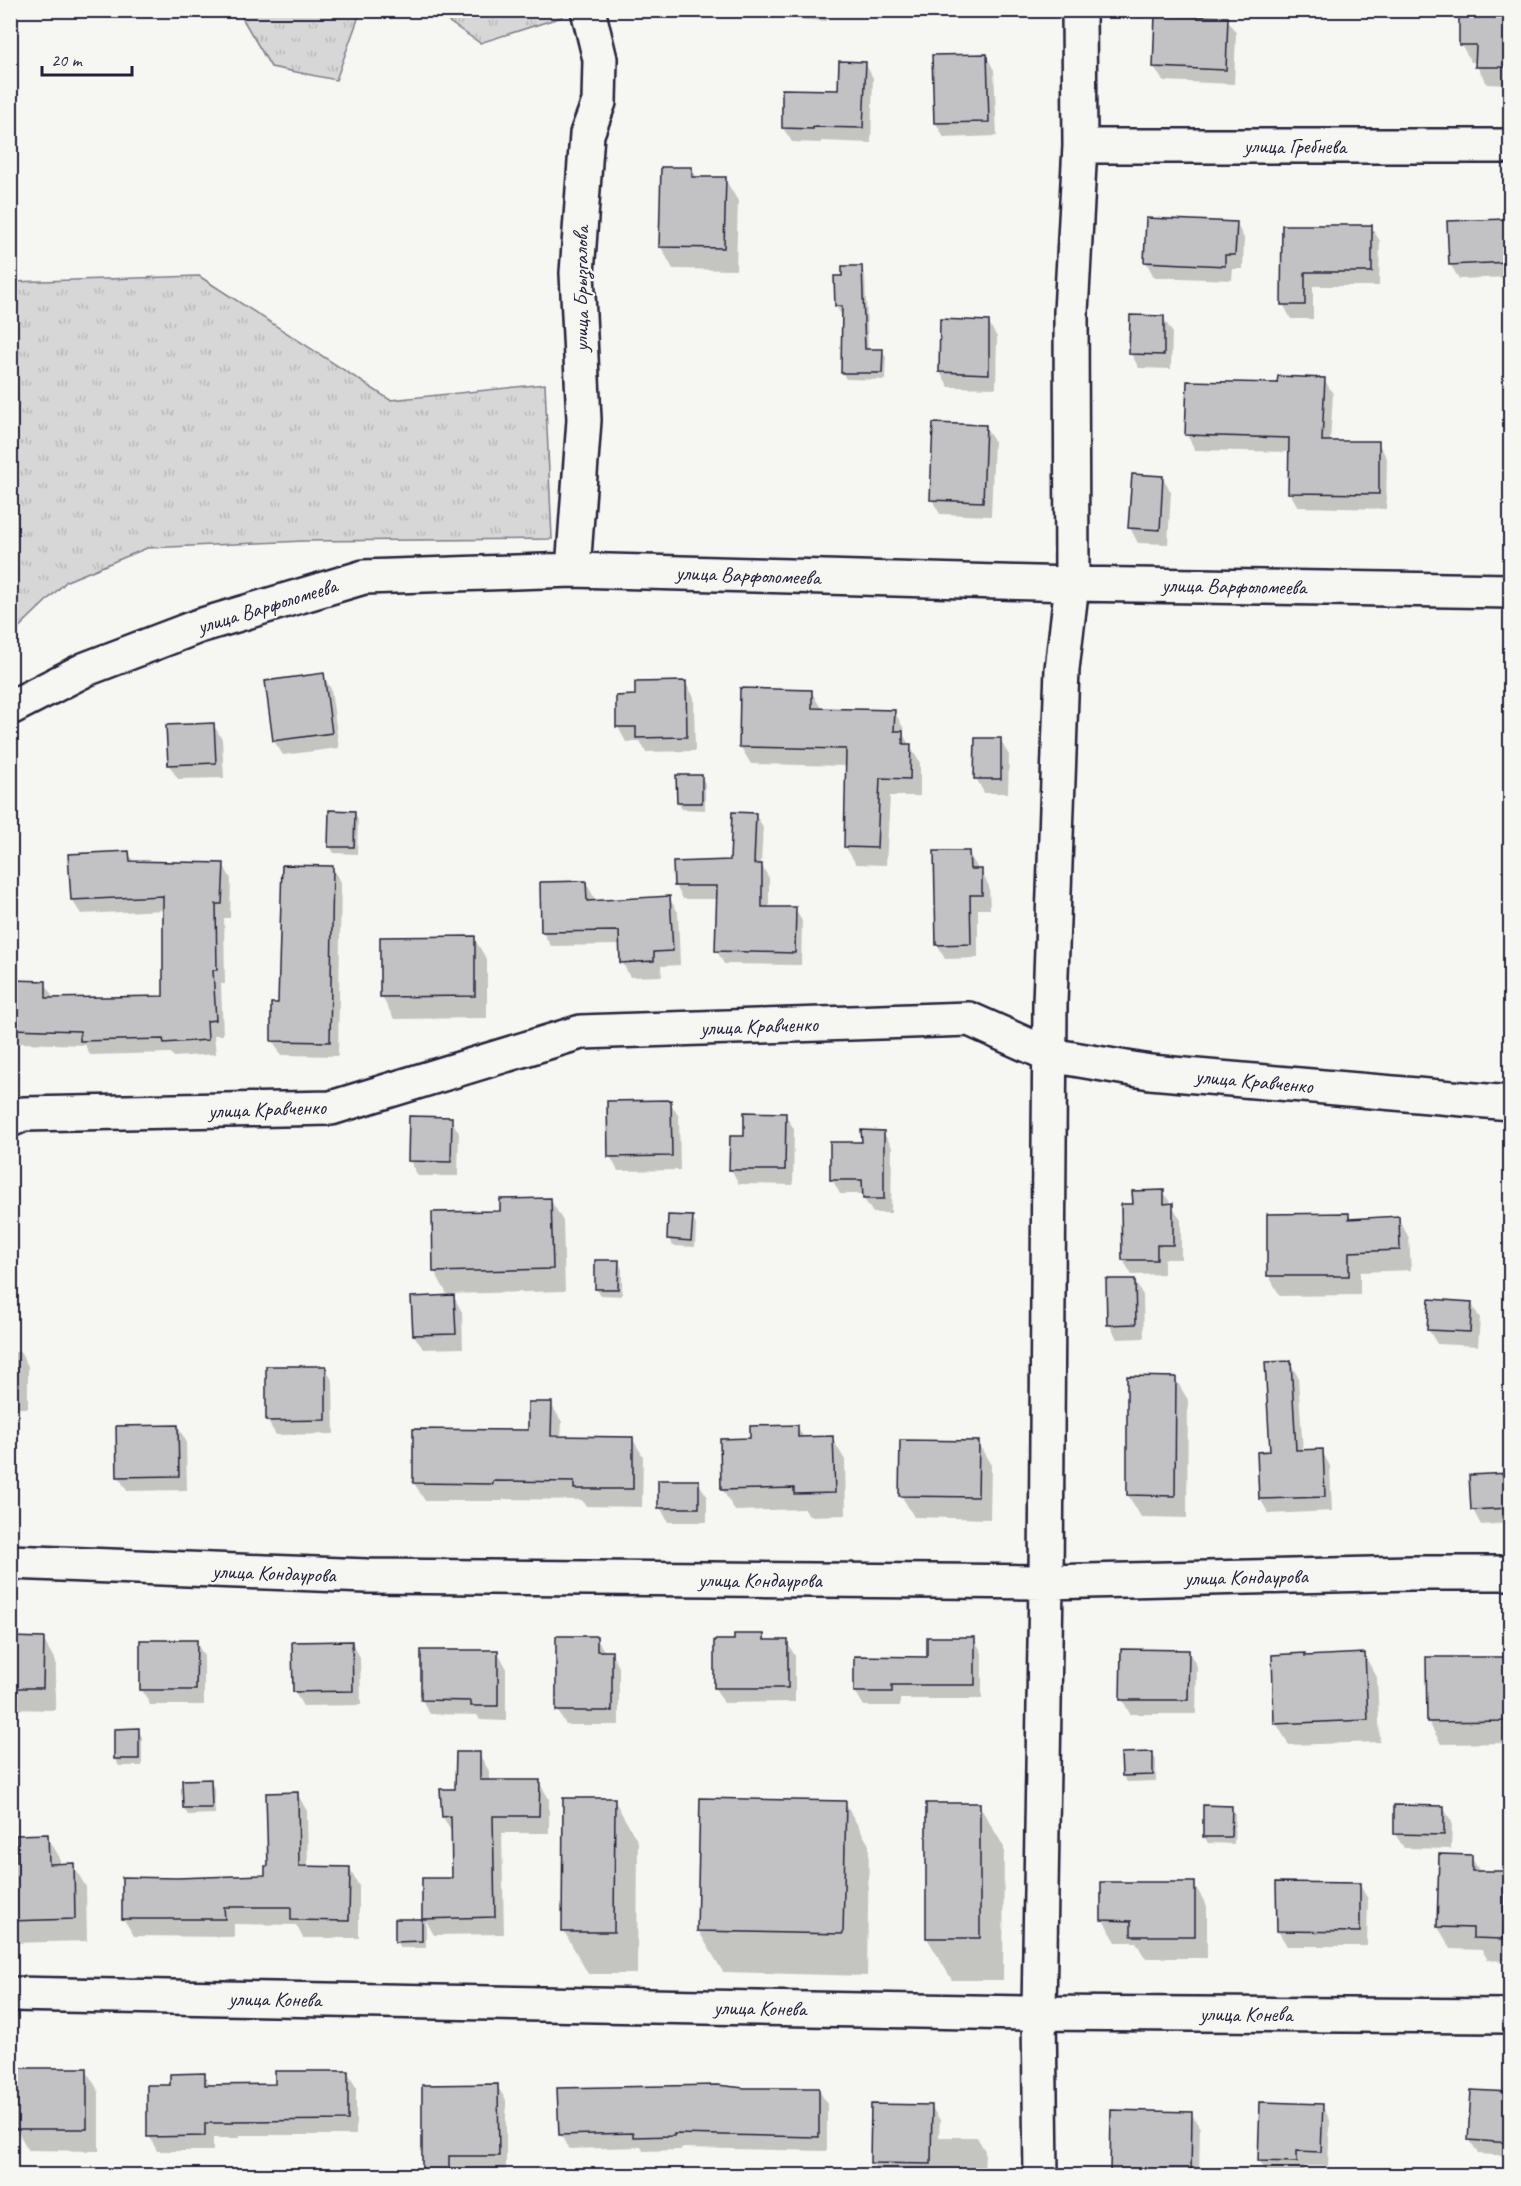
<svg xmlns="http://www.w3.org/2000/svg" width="1521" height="2186" font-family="Caveat,sans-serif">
	<defs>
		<pattern id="grass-tufts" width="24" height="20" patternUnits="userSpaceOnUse" patternTransform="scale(1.5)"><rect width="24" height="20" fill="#d7d7d7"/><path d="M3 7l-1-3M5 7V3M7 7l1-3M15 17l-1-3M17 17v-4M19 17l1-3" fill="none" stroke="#b8b8b9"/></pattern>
	</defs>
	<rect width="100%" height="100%" fill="#f6f6f2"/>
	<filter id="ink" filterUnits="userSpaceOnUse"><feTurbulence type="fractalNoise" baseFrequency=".0167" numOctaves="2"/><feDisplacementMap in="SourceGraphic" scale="12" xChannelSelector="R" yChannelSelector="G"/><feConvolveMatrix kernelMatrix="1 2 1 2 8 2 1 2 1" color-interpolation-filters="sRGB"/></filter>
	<g filter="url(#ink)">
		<path fill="url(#grass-tufts)" stroke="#7c7c89" stroke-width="1.5" d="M 357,10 L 359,16 L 336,80 L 271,67 L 238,11 Z
			M 561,10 L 562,17 L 480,43 L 433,11 Z
			M 199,276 L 390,400 L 545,384 L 552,539 L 304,541 L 147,548 L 67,581 L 11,635 L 11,282 Z"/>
		<path fill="#0003" d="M 784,10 L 827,10 L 827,21 L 789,19 Z
			M 952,10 L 1003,10 L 1003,15 L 954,15 Z
			M 1461,10 L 1510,10 L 1510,85 L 1487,84 L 1477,66 L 1477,62 L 1471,62 L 1461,44 Z
			M 1227,19 L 1236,33 L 1234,84 L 1163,81 L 1154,67 Z
			M 986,55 L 994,70 L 997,136 L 944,138 L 936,123 L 934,57 Z
			M 865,63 L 873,78 L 871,143 L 821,141 L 821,143 L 792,142 L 783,128 L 840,92 Z
			M 692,169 L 697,178 L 725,179 L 738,201 L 736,270 L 673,269 L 661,247 Z
			M 1510,220 L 1510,277 L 1459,279 L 1450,264 L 1448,222 Z
			M 1236,223 L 1244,238 L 1243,269 L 1233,269 L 1232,280 L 1154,277 L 1146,262 Z
			M 1283,226 L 1371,227 L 1380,241 L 1379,286 L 1313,286 L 1313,319 L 1291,319 L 1283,304 Z
			M 861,268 L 865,275 L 868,350 L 882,351 L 886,357 L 885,380 L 846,379 L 842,372 L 843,313 L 840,313 L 836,306 L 843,277 Z
			M 1163,317 L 1172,332 L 1171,369 L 1139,368 L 1131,354 Z
			M 988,322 L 997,337 L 996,388 L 949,387 L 940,372 Z
			M 1324,379 L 1333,394 L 1330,442 L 1378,443 L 1387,458 L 1386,509 L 1298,507 L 1290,493 L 1290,452 L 1195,450 L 1187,435 L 1279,385 Z
			M 985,427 L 994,441 L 991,516 L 940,514 L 932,500 Z
			M 1162,477 L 1171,492 L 1168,544 L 1138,543 L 1130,528 Z
			M 323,675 L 331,689 L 339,748 L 283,755 L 274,741 Z
			M 685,682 L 694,697 L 695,751 L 646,752 L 640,741 L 626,742 L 618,727 L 617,697 L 637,697 Z
			M 811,691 L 822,710 L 894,711 L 904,729 L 904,736 L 920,763 L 920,796 L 890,796 L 886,865 L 856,864 L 845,846 L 847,766 L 751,764 L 740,746 Z
			M 213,724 L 222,739 L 224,778 L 178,779 L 169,765 Z
			M 1000,740 L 1009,755 L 1008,793 L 984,793 L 976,778 Z
			M 701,776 L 705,783 L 705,810 L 682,809 L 678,802 Z
			M 354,812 L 358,819 L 357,854 L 334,853 L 330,846 Z
			M 755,814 L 763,827 L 761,864 L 769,878 L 769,908 L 795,909 L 802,921 L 801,965 L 724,964 L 717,951 L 718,899 L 683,899 L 676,886 L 731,861 Z
			M 128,852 L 134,862 L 223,864 L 231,879 L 230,918 L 224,918 L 225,984 L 221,984 L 223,1035 L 214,1035 L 216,1054 L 174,1057 L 171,1053 L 90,1055 L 85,1045 L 20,1043 L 11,1028 L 45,982 L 54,1000 L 165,997 L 164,910 L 81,914 L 72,900 Z
			M 968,852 L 977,867 L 977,871 L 981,871 L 989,886 L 990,909 L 978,909 L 978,958 L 945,959 L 937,945 Z
			M 333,868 L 341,882 L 338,1056 L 281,1055 L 273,1041 Z
			M 586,883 L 594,897 L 594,902 L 669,898 L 678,912 L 680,965 L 661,966 L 662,976 L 630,977 L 622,962 L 621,945 L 551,946 L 542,931 Z
			M 474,938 L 487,960 L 487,1018 L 394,1019 L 382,997 Z
			M 670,1102 L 679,1117 L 680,1170 L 618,1171 L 610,1156 Z
			M 785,1114 L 794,1129 L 793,1185 L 739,1184 L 731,1169 L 745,1137 Z
			M 451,1119 L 459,1133 L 458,1176 L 418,1176 L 410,1161 Z
			M 883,1132 L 892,1147 L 891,1213 L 873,1213 L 864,1199 L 864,1194 L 840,1194 L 832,1179 L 863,1143 Z
			M 1163,1191 L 1181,1220 L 1181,1259 L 1164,1259 L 1164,1274 L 1132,1275 L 1123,1260 Z
			M 550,1199 L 563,1221 L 565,1291 L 447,1294 L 435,1272 L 502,1212 Z
			M 1348,1215 L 1352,1220 L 1398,1218 L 1409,1238 L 1411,1270 L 1360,1272 L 1360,1295 L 1280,1296 L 1269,1276 Z
			M 692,1218 L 696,1225 L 695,1247 L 673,1246 L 669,1239 Z
			M 618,1262 L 622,1269 L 622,1296 L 600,1295 L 596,1288 Z
			M 1134,1280 L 1143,1295 L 1144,1338 L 1117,1339 L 1109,1324 Z
			M 454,1297 L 462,1312 L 463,1348 L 423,1349 L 414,1335 Z
			M 1471,1303 L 1480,1318 L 1478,1346 L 1437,1344 L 1428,1329 Z
			M 10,1352 L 20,1352 L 28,1366 L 28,1408 L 10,1408 Z
			M 1290,1362 L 1298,1377 L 1303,1452 L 1322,1451 L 1330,1466 L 1332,1511 L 1269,1514 L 1260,1499 Z
			M 325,1367 L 333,1382 L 334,1434 L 276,1435 L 267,1420 Z
			M 1175,1378 L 1188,1400 L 1187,1518 L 1141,1517 L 1128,1495 Z
			M 551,1404 L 562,1422 L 561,1437 L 632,1438 L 643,1456 L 642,1507 L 586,1506 L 582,1500 L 503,1499 L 503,1501 L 425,1501 L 414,1483 L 529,1432 Z
			M 797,1426 L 804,1438 L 832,1438 L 845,1460 L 846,1515 L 809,1516 L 805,1509 L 735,1511 L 722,1489 L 752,1439 Z
			M 178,1427 L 186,1441 L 187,1490 L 127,1491 L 118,1476 Z
			M 978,1443 L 991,1465 L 990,1519 L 914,1517 L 901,1495 Z
			M 1510,1475 L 1510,1523 L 1481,1525 L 1473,1510 L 1471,1477 Z
			M 698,1482 L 707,1496 L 707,1522 L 668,1522 L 660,1507 Z
			M 764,1636 L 767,1642 L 787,1642 L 795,1656 L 795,1702 L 724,1703 L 715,1688 L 735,1642 Z
			M 596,1638 L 605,1652 L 611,1652 L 619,1667 L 619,1725 L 566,1725 L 558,1711 Z
			M 974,1638 L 982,1653 L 982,1699 L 900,1699 L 900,1706 L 864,1706 L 855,1691 Z
			M 10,1639 L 43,1639 L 56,1662 L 55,1710 L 10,1709 Z
			M 196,1642 L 204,1656 L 204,1705 L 150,1705 L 142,1690 Z
			M 352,1643 L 360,1657 L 361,1705 L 303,1706 L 294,1691 Z
			M 1188,1651 L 1197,1666 L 1196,1714 L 1130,1714 L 1122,1699 Z
			M 498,1652 L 506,1667 L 506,1721 L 480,1720 L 477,1715 L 430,1714 L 422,1700 Z
			M 1364,1655 L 1377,1677 L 1380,1742 L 1289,1745 L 1276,1723 L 1274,1656 Z
			M 1510,1658 L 1510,1743 L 1441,1744 L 1428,1721 L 1428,1659 Z
			M 115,1730 L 138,1730 L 142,1737 L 142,1766 L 119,1766 L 115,1759 Z
			M 1152,1753 L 1156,1760 L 1156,1781 L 1127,1782 L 1123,1776 Z
			M 479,1754 L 489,1771 L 489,1782 L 539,1782 L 549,1799 L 549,1833 L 502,1833 L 504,1934 L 434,1935 L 426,1921 L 426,1948 L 400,1948 L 396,1941 L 396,1920 L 424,1920 L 423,1880 L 454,1880 L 453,1834 L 443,1817 Z
			M 210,1781 L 214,1788 L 215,1814 L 188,1815 L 184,1808 Z
			M 297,1793 L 307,1811 L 308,1868 L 349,1868 L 359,1886 L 359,1938 L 303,1938 L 296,1925 L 234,1924 L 234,1937 L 134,1936 L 123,1918 L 177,1880 L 267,1876 Z
			M 614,1800 L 638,1842 L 637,1974 L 588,1974 L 564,1931 Z
			M 845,1803 L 869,1845 L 867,1976 L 723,1972 L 698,1930 Z
			M 979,1805 L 1004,1847 L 1003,1980 L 952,1980 L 927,1938 Z
			M 1443,1807 L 1452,1822 L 1451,1849 L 1404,1848 L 1395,1834 Z
			M 1231,1808 L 1235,1814 L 1234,1844 L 1208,1843 L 1204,1836 Z
			M 47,1836 L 60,1858 L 60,1865 L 73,1865 L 86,1887 L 87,1941 L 10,1943 L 10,1864 L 18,1864 Z
			M 1471,1857 L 1480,1872 L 1504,1873 L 1510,1885 L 1510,1961 L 1488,1960 L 1482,1950 L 1451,1949 L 1438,1927 Z
			M 1194,1884 L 1207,1906 L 1207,1958 L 1145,1958 L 1136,1942 L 1116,1942 L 1103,1920 Z
			M 1359,1884 L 1368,1899 L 1367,1946 L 1287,1946 L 1278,1931 Z
			M 86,2070 L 99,2092 L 99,2151 L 28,2150 L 16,2128 Z
			M 347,2072 L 356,2087 L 356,2135 L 240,2135 L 240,2138 L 213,2138 L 213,2151 L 157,2151 L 149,2136 L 172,2087 L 204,2075 L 211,2087 L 276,2086 Z
			M 497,2086 L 506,2100 L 506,2170 L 456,2170 L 456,2176 L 424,2176 L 423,2087 Z
			M 744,2089 L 819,2090 L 827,2104 L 827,2151 L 681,2148 L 681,2150 L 643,2151 L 641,2147 L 569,2149 L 560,2134 Z
			M 1473,2092 L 1510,2094 L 1510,2156 L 1478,2154 L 1470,2140 Z
			M 1322,2105 L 1330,2120 L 1328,2166 L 1305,2166 L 1304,2176 L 1268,2175 L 1259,2160 Z
			M 931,2106 L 940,2120 L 939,2137 L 977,2137 L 985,2151 L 984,2176 L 879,2176 L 872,2162 Z
			M 1113,2111 L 1191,2113 L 1200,2128 L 1199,2176 L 1111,2176 Z"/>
		<path fill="#c2c2c4" stroke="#22223b" stroke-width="1.5" d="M 1459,10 L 1510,10 L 1510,67 L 1475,67 L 1476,45 L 1459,45 Z
			M 1155,15 L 1228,17 L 1226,70 L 1153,67 Z
			M 987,54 L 989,122 L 934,123 L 932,55 Z
			M 839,61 L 866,62 L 863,128 L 813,127 L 813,129 L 782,128 L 782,89 L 838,90 Z
			M 661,167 L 692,167 L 692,177 L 726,177 L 724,248 L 659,247 Z
			M 1146,218 L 1237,222 L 1235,255 L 1225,255 L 1225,266 L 1144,262 Z
			M 1506,219 L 1510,219 L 1510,262 L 1449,265 L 1447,221 Z
			M 1282,225 L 1372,225 L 1372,272 L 1305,272 L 1305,305 L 1281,305 Z
			M 842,266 L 862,266 L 865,349 L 883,349 L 882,373 L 841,373 L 842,306 L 835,306 L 834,276 L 842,276 Z
			M 1130,315 L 1164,316 L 1164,355 L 1129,354 Z
			M 940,319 L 989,321 L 989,374 L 939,372 Z
			M 1278,376 L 1325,378 L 1322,441 L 1379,441 L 1379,494 L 1288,493 L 1289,438 L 1185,435 L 1187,381 L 1277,383 Z
			M 933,423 L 986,425 L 983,502 L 930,500 Z
			M 1132,474 L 1163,476 L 1160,530 L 1128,528 Z
			M 324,673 L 332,733 L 273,741 L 265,681 Z
			M 686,681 L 687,737 L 636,738 L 636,727 L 616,727 L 616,696 L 635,695 L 635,682 Z
			M 740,688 L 812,690 L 812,708 L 895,710 L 894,731 L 903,731 L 903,744 L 911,744 L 910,779 L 880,778 L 877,848 L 844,847 L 846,749 L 739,747 Z
			M 214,723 L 216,763 L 168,765 L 166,725 Z
			M 975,738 L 1001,738 L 1001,779 L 974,779 Z
			M 676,775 L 702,775 L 702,803 L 677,803 Z
			M 329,810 L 355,811 L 354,847 L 328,847 Z
			M 732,812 L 756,813 L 754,864 L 762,864 L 762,907 L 796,907 L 795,953 L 715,951 L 717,886 L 674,886 L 673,862 L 730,860 Z
			M 129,851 L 130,861 L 224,863 L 222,904 L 216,904 L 217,970 L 213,970 L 216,1020 L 207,1021 L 208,1040 L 164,1043 L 163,1039 L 80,1041 L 80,1031 L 10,1029 L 12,980 L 46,981 L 46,998 L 163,996 L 163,896 L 71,900 L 68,854 Z
			M 934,851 L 969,851 L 970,869 L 982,869 L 982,895 L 970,895 L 971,944 L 936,945 Z
			M 282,865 L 333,866 L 330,1042 L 271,1041 L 271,1003 L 278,1003 Z
			M 586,881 L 587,901 L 670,896 L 673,951 L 654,952 L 654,961 L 620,963 L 619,931 L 541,932 L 540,882 Z
			M 475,936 L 475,996 L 380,997 L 380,937 Z
			M 671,1100 L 672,1156 L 608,1157 L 607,1101 Z
			M 744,1112 L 786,1113 L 785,1170 L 729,1170 L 730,1136 L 744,1136 Z
			M 409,1116 L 452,1117 L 451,1162 L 408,1161 Z
			M 861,1130 L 884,1131 L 884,1199 L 863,1199 L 862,1180 L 830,1180 L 830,1142 L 862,1142 Z
			M 1164,1190 L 1164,1204 L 1173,1203 L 1173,1245 L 1157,1245 L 1157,1260 L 1122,1260 L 1121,1204 L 1133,1204 L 1132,1191 Z
			M 551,1198 L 553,1269 L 433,1272 L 432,1212 L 500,1211 L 500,1199 Z
			M 1349,1213 L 1349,1219 L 1399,1216 L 1400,1250 L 1349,1252 L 1349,1276 L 1267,1276 L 1267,1214 Z
			M 668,1215 L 693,1216 L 691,1241 L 667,1239 Z
			M 595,1260 L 619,1260 L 618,1289 L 595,1289 Z
			M 1106,1279 L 1135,1279 L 1136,1324 L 1107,1325 Z
			M 454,1295 L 456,1334 L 413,1335 L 411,1297 Z
			M 1429,1299 L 1472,1302 L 1470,1332 L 1427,1330 Z
			M 1291,1361 L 1296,1450 L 1323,1449 L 1325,1497 L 1259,1499 L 1257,1452 L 1270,1451 L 1265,1362 Z
			M 266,1366 L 326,1366 L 326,1420 L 266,1421 Z
			M 1127,1376 L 1176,1377 L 1175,1496 L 1127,1495 Z
			M 528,1402 L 552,1402 L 551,1436 L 633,1437 L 633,1489 L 574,1489 L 574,1482 L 493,1481 L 493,1484 L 413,1483 L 413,1429 L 528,1430 Z
			M 178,1425 L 179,1476 L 117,1477 L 116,1426 Z
			M 798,1425 L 798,1437 L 833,1436 L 835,1493 L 794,1494 L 794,1488 L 721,1490 L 720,1439 L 750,1438 L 750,1426 Z
			M 900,1440 L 979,1441 L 978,1497 L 899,1496 Z
			M 1510,1473 L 1510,1508 L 1471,1510 L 1469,1475 Z
			M 658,1480 L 699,1480 L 699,1508 L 658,1508 Z
			M 734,1634 L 764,1634 L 764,1640 L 788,1640 L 788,1688 L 714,1688 L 714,1640 L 734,1640 Z
			M 556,1636 L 597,1636 L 597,1651 L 612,1651 L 612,1711 L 556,1711 Z
			M 10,1637 L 44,1638 L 43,1688 L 10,1688 Z
			M 927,1637 L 975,1637 L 975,1685 L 892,1685 L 892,1692 L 854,1692 L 854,1656 L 927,1657 Z
			M 140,1640 L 197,1640 L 196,1690 L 140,1690 Z
			M 352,1641 L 353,1691 L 293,1692 L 292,1642 Z
			M 1121,1649 L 1189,1650 L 1188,1700 L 1120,1700 Z
			M 421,1650 L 498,1650 L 498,1706 L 471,1706 L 471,1701 L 421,1700 Z
			M 1305,1653 L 1305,1656 L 1365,1653 L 1368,1720 L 1274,1724 L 1272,1655 Z
			M 1426,1657 L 1510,1657 L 1510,1721 L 1427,1722 Z
			M 139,1728 L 139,1759 L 114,1759 L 114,1729 Z
			M 456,1752 L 480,1752 L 480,1780 L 540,1780 L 539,1816 L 493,1816 L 495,1917 L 422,1919 L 422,1878 L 452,1878 L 451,1816 L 442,1817 L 440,1789 L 455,1789 Z
			M 1153,1752 L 1153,1775 L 1122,1776 L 1121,1753 Z
			M 211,1779 L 212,1808 L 183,1808 L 182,1780 Z
			M 298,1792 L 299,1866 L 350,1867 L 349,1921 L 291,1920 L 291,1907 L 224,1907 L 225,1919 L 122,1919 L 122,1877 L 177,1878 L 265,1875 L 265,1866 L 268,1866 L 266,1793 Z
			M 563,1798 L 615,1798 L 614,1932 L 562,1932 Z
			M 700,1798 L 846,1801 L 843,1934 L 697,1931 Z
			M 926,1803 L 980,1803 L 980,1938 L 926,1938 Z
			M 1203,1805 L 1232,1806 L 1231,1837 L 1203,1837 Z
			M 1394,1805 L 1444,1806 L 1444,1835 L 1394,1834 Z
			M 48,1834 L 49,1864 L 74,1863 L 75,1919 L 10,1921 L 10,1862 L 16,1862 L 16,1835 Z
			M 1439,1854 L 1472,1855 L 1472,1871 L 1505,1871 L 1503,1939 L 1473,1938 L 1473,1928 L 1437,1927 Z
			M 1101,1882 L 1195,1882 L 1195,1936 L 1131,1936 L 1131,1921 L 1101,1920 Z
			M 1276,1882 L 1360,1883 L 1360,1932 L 1277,1931 Z
			M 395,1919 L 422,1919 L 422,1941 L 395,1942 Z
			M 14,2068 L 87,2068 L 87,2129 L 14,2129 Z
			M 275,2071 L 348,2071 L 348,2120 L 233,2121 L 233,2123 L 205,2123 L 205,2136 L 147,2137 L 147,2085 L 170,2085 L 170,2074 L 205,2073 L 205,2085 L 275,2084 Z
			M 498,2084 L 499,2156 L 449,2156 L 449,2175 L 422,2175 L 422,2085 Z
			M 717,2085 L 744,2088 L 819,2088 L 819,2137 L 674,2134 L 674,2136 L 633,2137 L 633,2133 L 559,2135 L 557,2088 Z
			M 1471,2090 L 1510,2092 L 1510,2143 L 1468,2140 Z
			M 1260,2102 L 1323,2104 L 1321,2152 L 1297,2151 L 1297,2162 L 1258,2161 Z
			M 871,2104 L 932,2105 L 931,2164 L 870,2163 Z
			M 1111,2110 L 1192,2112 L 1191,2175 L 1110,2175 Z"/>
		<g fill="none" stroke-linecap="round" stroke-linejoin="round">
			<g stroke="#22223b" stroke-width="38">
				<path id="minor" d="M 1080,146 L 1510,146
					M 573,570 L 584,420 L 577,273 L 587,134 L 599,102 L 600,59 L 588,10
					M 10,708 L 86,669 L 199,626 L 364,577 L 573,570 L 1072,584 L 1510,591
					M 10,1120 L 24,1114 L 331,1108 L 581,1032 L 969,1019 L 1050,1055 L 1150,1072 L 1510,1103
					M 10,1562 L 367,1576 L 1046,1582 L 1411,1573 L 1510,1573
					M 10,1994 L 1025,2013 L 1510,2016
					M 1041,2176 L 1039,2013 L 1046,1582 L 1050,1003 L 1062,669 L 1072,584 L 1071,312 L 1080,146 L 1079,10"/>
			</g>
			<use href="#minor" stroke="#f6f6f2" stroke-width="33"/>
		</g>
	</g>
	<g text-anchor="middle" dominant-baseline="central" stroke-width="4.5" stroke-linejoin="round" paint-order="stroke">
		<g font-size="21" fill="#22223b" stroke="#f6f6f2">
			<text x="1295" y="146">улица Гребнева</text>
			<text transform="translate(581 289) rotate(-90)">улица Брызгалова</text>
			<text transform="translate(748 575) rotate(2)">улица Варфоломеева</text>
			<text transform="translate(1234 586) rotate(1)">улица Варфоломеева</text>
			<text transform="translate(267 606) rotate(-17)">улица Варфоломеева</text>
			<text transform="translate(759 1026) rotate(-2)">улица Кравченко</text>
			<text transform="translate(1254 1081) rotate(5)">улица Кравченко</text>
			<text transform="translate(267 1109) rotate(-2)">улица Кравченко</text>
			<text transform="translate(274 1573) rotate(2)">улица Кондаурова</text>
			<text transform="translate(1246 1577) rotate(-1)">улица Кондаурова</text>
			<text x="760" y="1580">улица Кондаурова</text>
			<text transform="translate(275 1999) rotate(1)">улица Конева</text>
			<text transform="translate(760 2008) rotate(1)">улица Конева</text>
			<text x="1246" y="2014">улица Конева</text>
		</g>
	</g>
	<rect width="1521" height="2186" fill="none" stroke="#f6f6f2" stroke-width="36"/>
	<rect x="18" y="18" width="1485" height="2150" fill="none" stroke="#22223b" stroke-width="2" filter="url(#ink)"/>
	<path d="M42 66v9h90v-9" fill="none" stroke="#22223b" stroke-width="3"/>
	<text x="51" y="66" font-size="18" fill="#22223b" stroke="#f6f6f2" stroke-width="4.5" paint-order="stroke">20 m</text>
</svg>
